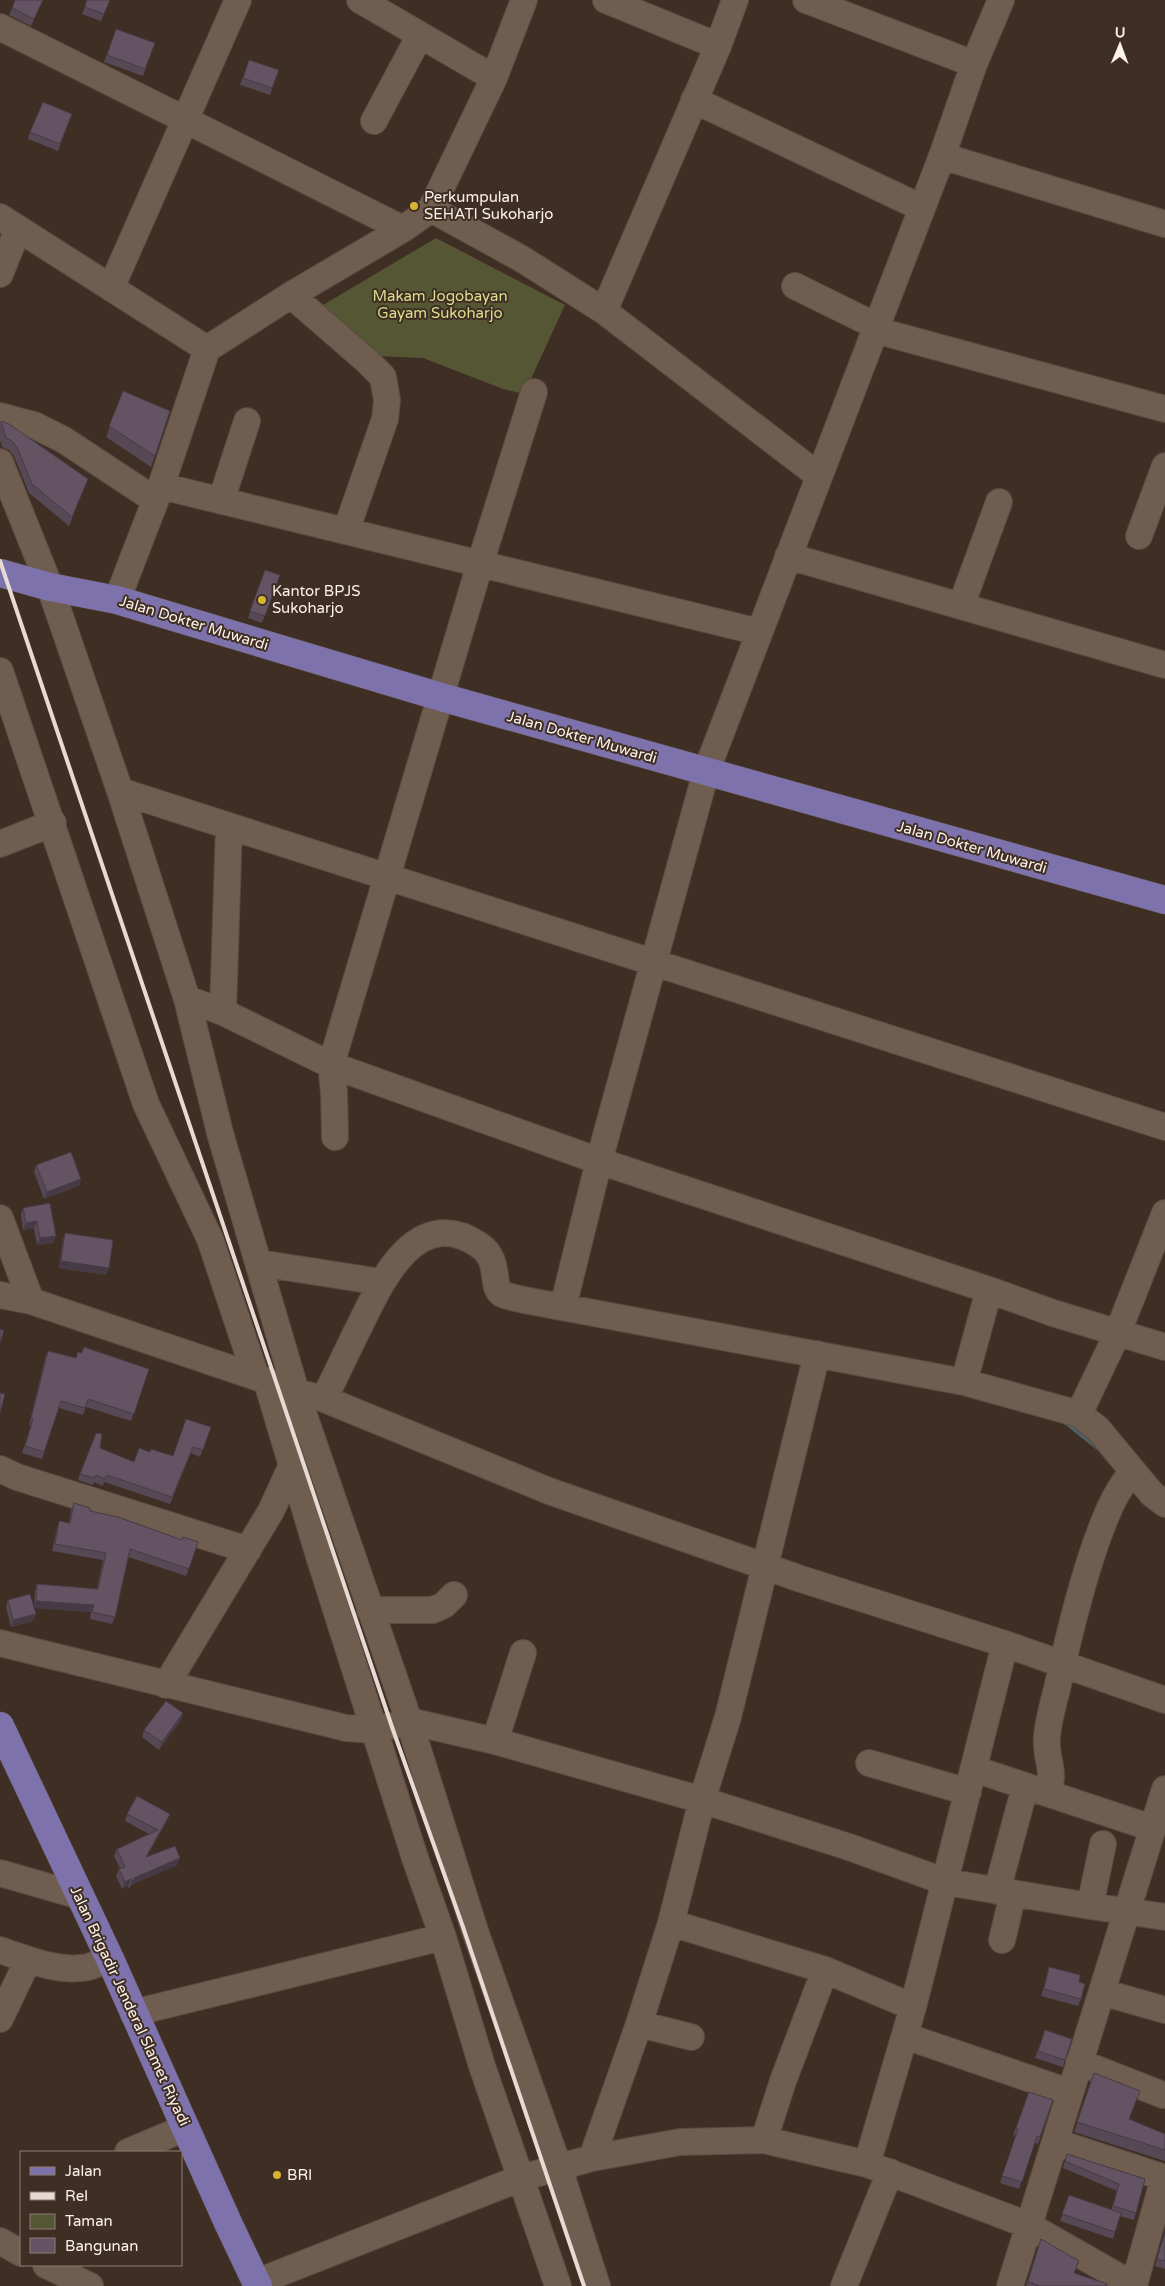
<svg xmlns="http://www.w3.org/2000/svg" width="1165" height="2286" font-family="'Varela Round',sans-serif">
	<rect width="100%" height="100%" fill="#3f2e23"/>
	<path fill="#545634" d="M 436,238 L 565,305 L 524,394 L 503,389 L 423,358 L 350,355 L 301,318 Z"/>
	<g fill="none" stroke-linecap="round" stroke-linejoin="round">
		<path stroke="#4c6266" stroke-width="5.5" d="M 1065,1421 L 1099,1448"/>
		<g stroke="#594b41" stroke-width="28">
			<path id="minor" d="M 360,0 L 494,78
				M 606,0 L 718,46
				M 806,0 L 974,64
				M 0,27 L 403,229
				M 694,100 L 922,208
				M 374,121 L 420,35
				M 942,156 L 1165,224
				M 431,209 L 522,259 L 604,311 L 819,476
				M 0,217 L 207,349
				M 0,274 L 18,229
				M 795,286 L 876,326
				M 111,288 L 238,0
				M 291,295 L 367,361 L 383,377 L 387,400 L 385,419 L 346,531
				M 604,311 L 718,46 L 735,0
				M 875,330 L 1165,409
				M 0,416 L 34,425 L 64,440 L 155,500
				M 0,462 L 50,587 L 120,791 L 187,999 L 220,1133 L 296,1392 L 409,1721 L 475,1931 L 559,2168 L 597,2286
				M 161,486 L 759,632
				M 221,501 L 247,421
				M 1139,536 L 1165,466
				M 788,556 L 1165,665
				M 117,600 L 161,486 L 207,349 L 291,295 L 403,229 L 431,209 L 494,78 L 524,0
				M 961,606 L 999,502
				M 0,671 L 146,1104 L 210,1239 L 256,1377
				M 120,791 L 1165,1127
				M 0,844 L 53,823
				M 187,999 L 223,1012 L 331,1065 L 599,1161 L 989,1290 L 1053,1313 L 1165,1347
				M 223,1012 L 229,826
				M 335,1137 L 334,1092 L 331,1065 L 480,564 L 534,392
				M 0,1218 L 31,1301
				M 259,1263 L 381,1282
				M 0,1295 L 31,1301 L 256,1377 L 296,1392 L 324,1399 L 549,1491 L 801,1579 L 1005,1644 L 1165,1700
				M 563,1307 L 599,1161 L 706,772 L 942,156 L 974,64 L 1001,0
				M 267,1382 L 319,1556 L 415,1858 L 443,1937 L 482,2066 L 558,2286
				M 964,1382 L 989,1290
				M 324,1399 C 336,1375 347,1351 359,1327 C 381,1282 416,1203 479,1245 C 502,1260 490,1287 502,1294 C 508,1297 517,1298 524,1300 L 964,1382 L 1079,1414 L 1098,1429 L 1152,1494 L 1165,1504
				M 1079,1414 L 1118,1332 L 1165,1213
				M 0,1469 L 17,1477 L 248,1550
				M 370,1610 L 433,1610 L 444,1605 L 454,1595
				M 0,1643 L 346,1728 L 375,1730 L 409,1721 L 495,1741 L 702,1800 L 849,1847 L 946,1882 L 1090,1906 L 1165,1917
				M 166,1685 L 271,1511 L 292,1465
				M 495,1741 L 523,1653
				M 869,1763 L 968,1792
				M 974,1769 L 1152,1828
				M 1048,1793 C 1056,1770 1045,1759 1047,1737 C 1048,1721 1053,1705 1057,1689 C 1067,1643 1099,1498 1134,1472
				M 0,1873 L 80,1896
				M 997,1891 L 1025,1787
				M 1090,1906 L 1103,1844
				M 671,1923 L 825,1970 L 913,2007
				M 1002,1940 L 1013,1894
				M 0,1950 C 27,1959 59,1973 88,1967 C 95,1965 103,1962 110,1959
				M 1102,1992 L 1165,2010
				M 133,2013 L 443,1937
				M 0,2019 L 28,1960
				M 639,2024 L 691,2037
				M 905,2036 L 1069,2092
				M 1079,2062 L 1163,2095
				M 764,2140 L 783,2081 L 825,1970
				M 1056,2142 L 1165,2178
				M 128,2152 L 185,2128
				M 592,2158 L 639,2024 L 671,1923 L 702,1800 L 728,1717 L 817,1354
				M 867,2164 L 913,2007 L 1005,1644
				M 0,2241 L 21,2253
				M 46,2265 L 90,2286
				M 257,2282 L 521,2178 L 592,2158 L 680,2142 L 764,2140 L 867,2164 L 1028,2225 L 1135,2286
				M 1134,2285 L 1164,2178
				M 844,2286 L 890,2172
				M 1010,2286 L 1165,1789"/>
		</g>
		<g stroke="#594b41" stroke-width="29">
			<path id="major" d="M 0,573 L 50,587 L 117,600 L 441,697 L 1165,900
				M 0,1726 L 110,1959 L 229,2225 L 258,2286"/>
		</g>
		<use href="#minor" stroke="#6f5d50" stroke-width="26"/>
		<use href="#major" stroke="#7d72ab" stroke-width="28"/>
		<path stroke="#e6dad2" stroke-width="4" d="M 0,561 L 392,1727 L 463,1927 L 584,2286"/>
	</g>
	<path fill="#564855" d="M 43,0 L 31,26 L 9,15 L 12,8 Z
		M 87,0 L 110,0 L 101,21 L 82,14 Z
		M 116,29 L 155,43 L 143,76 L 104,62 Z
		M 249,60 L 279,70 L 270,95 L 240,85 Z
		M 72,114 L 58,151 L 28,139 L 30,132 Z
		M 123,391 L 170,411 L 151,467 L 106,437 Z
		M 1,421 L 88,479 L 69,526 L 29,493 L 14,456 L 9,450 L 2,447 L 0,440 L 0,424 Z
		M 265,570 L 280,575 L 262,623 L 248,618 Z
		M 36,1165 L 81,1179 L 79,1186 L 44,1199 L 34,1172 Z
		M 23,1208 L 56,1236 L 53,1243 L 37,1245 L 34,1228 L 23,1230 L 21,1215 Z
		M 65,1233 L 106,1275 L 59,1268 L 63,1240 Z
		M 84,1347 L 149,1369 L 131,1421 L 86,1407 L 83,1415 L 59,1408 L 42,1459 L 22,1453 L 31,1426 L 29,1425 L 45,1358 L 48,1351 L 76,1358 L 81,1353 Z
		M 211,1427 L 200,1457 L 191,1453 L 170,1504 L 104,1482 L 103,1486 L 94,1482 L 93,1485 L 78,1480 L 80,1474 L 100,1448 L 134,1462 L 150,1452 L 173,1456 Z
		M 74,1503 L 90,1511 L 182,1540 L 198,1542 L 186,1576 L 128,1557 L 115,1617 L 112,1624 L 90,1619 L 91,1612 L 34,1608 L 36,1614 L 33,1621 L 11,1627 L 6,1607 L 8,1600 L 34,1606 L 35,1591 L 37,1584 L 97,1589 L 103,1560 L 52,1551 L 57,1528 L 59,1521 L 69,1523 L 71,1510 Z
		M 183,1713 L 181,1720 L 159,1750 L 142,1737 L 144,1730 Z
		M 127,1814 L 170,1814 L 167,1821 L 147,1856 L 180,1858 L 177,1865 L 131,1885 L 129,1889 L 128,1886 L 122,1889 L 116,1876 L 119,1869 L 120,1869 L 114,1856 L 117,1849 L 149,1834 L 125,1821 Z
		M 1049,1967 L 1079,1982 L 1081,1999 L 1078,2006 L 1041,1996 Z
		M 1045,2030 L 1065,2060 L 1063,2067 L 1035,2058 Z
		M 1094,2073 L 1129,2119 L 1165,2134 L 1165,2161 L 1074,2132 Z
		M 1029,2092 L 1053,2100 L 1038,2144 L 1035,2143 L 1019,2189 L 1000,2183 L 1016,2136 L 1013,2135 Z
		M 1067,2154 L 1145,2179 L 1134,2220 L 1120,2216 L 1113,2239 L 1060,2221 L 1069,2195 L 1111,2210 L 1117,2191 L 1063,2168 Z
		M 1165,2232 L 1165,2269 L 1155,2266 Z
		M 1041,2239 L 1074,2274 L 1106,2286 L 1026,2286 Z"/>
	<path fill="#463b45" d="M 81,1179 L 79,1186 L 44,1199 L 47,1192 Z
		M 37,1221 L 34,1228 L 23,1230 L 26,1223 Z
		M 56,1236 L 53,1243 L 37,1245 L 40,1238 Z
		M 61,1261 L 109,1268 L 106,1275 L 59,1268 Z
		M 36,1601 L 94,1605 L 91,1612 L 33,1608 Z
		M 36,1614 L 33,1621 L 11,1627 L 13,1620 Z
		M 183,1713 L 181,1720 L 159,1750 L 162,1742 Z
		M 170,1814 L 167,1821 L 143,1864 L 146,1857 Z
		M 180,1858 L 177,1865 L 131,1885 L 129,1889 L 134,1878 Z
		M 131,1879 L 128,1886 L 122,1889 L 125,1882 Z"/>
	<path fill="#645463" stroke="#463b45" d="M 15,0 L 43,0 L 34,19 L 12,8 Z
		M 87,0 L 110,0 L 104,14 L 85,7 Z
		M 116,29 L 155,43 L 145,69 L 107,55 Z
		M 249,60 L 279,70 L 272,88 L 243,78 Z
		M 43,102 L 72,114 L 60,144 L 30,132 Z
		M 123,391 L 170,411 L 155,456 L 109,426 Z
		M 1,421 L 9,424 L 88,479 L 72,517 L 32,484 L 17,447 L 12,441 L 6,438 Z
		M 265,570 L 280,575 L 265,616 L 250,611 Z
		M 71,1152 L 81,1179 L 47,1192 L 36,1165 Z
		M 50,1203 L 56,1236 L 40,1238 L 37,1221 L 26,1223 L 23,1208 Z
		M 65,1233 L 113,1240 L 109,1268 L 61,1261 Z
		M 0,1329 L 4,1331 L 0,1343 Z
		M 84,1347 L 149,1369 L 134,1414 L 88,1399 L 85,1408 L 61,1401 L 44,1452 L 25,1446 L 33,1419 L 31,1418 L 48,1351 L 76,1358 L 78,1352 L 82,1353 Z
		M 0,1393 L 5,1394 L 0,1413 Z
		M 186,1419 L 211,1427 L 203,1450 L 193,1447 L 172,1497 L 107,1475 L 105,1479 L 96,1475 L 95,1478 L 80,1474 L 96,1433 L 102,1434 L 100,1448 L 134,1462 L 139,1448 L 150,1452 L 151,1449 L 173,1456 Z
		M 74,1503 L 90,1508 L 90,1511 L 118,1517 L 182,1540 L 183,1537 L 198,1542 L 189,1569 L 130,1549 L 115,1617 L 92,1612 L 94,1605 L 36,1601 L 37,1584 L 98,1589 L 106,1553 L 55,1544 L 59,1521 L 70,1523 Z
		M 30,1594 L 36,1614 L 13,1620 L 8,1600 Z
		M 166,1701 L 183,1713 L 162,1742 L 144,1730 Z
		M 137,1796 L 170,1814 L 146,1857 L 175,1846 L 180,1858 L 134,1878 L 132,1882 L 131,1879 L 125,1882 L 119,1869 L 125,1867 L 117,1849 L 158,1830 L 127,1814 Z
		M 1049,1967 L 1080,1975 L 1079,1982 L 1085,1984 L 1081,1999 L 1044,1989 Z
		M 1045,2030 L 1072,2039 L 1065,2060 L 1038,2051 Z
		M 1094,2073 L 1140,2091 L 1129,2119 L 1165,2134 L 1165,2150 L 1077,2122 Z
		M 1029,2092 L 1053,2100 L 1040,2137 L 1037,2136 L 1022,2182 L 1002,2176 L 1018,2129 L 1016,2128 Z
		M 1067,2154 L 1145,2179 L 1136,2213 L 1113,2206 L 1119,2184 L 1065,2161 Z
		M 1069,2195 L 1121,2213 L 1115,2232 L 1062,2214 Z
		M 1165,2232 L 1165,2261 L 1157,2259 Z
		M 1041,2239 L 1079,2261 L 1074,2273 L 1107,2284 L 1106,2286 L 1039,2286 L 1028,2281 Z"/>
	<g fill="#d7b434" stroke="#3f2e23" stroke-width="2">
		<circle cx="414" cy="206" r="5"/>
		<circle cx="262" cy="600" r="5"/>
		<circle cx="277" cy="2175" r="5"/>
	</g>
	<g text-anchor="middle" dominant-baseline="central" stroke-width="4" stroke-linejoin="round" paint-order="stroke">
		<g font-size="15" fill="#fdf2ea" stroke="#3f2e23" text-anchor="start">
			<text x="424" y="197">Perkumpulan<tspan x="424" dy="17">SEHATI Sukoharjo</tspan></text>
			<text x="272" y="591">Kantor BPJS<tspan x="272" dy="17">Sukoharjo</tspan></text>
			<text x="287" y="2175">BRI</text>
		</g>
		<g font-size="15" fill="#d9de8d" stroke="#3f2e23">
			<text x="440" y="296">Makam Jogobayan<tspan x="440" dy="17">Gayam Sukoharjo</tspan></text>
		</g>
		<g font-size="15" fill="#fdf2ea" stroke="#3f2e23">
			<text transform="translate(194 623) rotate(17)">Jalan Dokter Muwardi</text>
			<text transform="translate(582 737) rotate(16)">Jalan Dokter Muwardi</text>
			<text transform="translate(972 847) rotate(16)">Jalan Dokter Muwardi</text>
			<text transform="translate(130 2006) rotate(65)">Jalan Brigadir Jenderal Slamet Riyadi</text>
		</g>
	</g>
	<rect x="20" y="2151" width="162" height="115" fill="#3f2e23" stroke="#8b7c73"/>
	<rect x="30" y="2167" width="25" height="8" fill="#7d72ab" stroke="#8b7c73"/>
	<text x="65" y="2176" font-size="15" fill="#fdf2ea">Jalan</text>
	<rect x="30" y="2192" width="25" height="8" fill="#e6dad2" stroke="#8b7c73"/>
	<text x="65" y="2201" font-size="15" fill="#fdf2ea">Rel</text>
	<rect x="30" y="2214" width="25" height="15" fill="#545634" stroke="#8b7c73"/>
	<text x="65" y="2226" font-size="15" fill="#fdf2ea">Taman</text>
	<rect x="30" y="2238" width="25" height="15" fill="#645463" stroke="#8b7c73"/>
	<text x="65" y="2251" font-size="15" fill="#fdf2ea">Bangunan</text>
	<g transform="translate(1120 45) rotate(1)" stroke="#3f2e23" stroke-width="4" paint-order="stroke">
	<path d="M0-4L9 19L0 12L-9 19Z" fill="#fdf2ea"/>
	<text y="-8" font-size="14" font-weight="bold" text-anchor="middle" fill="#fdf2ea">U</text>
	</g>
</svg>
